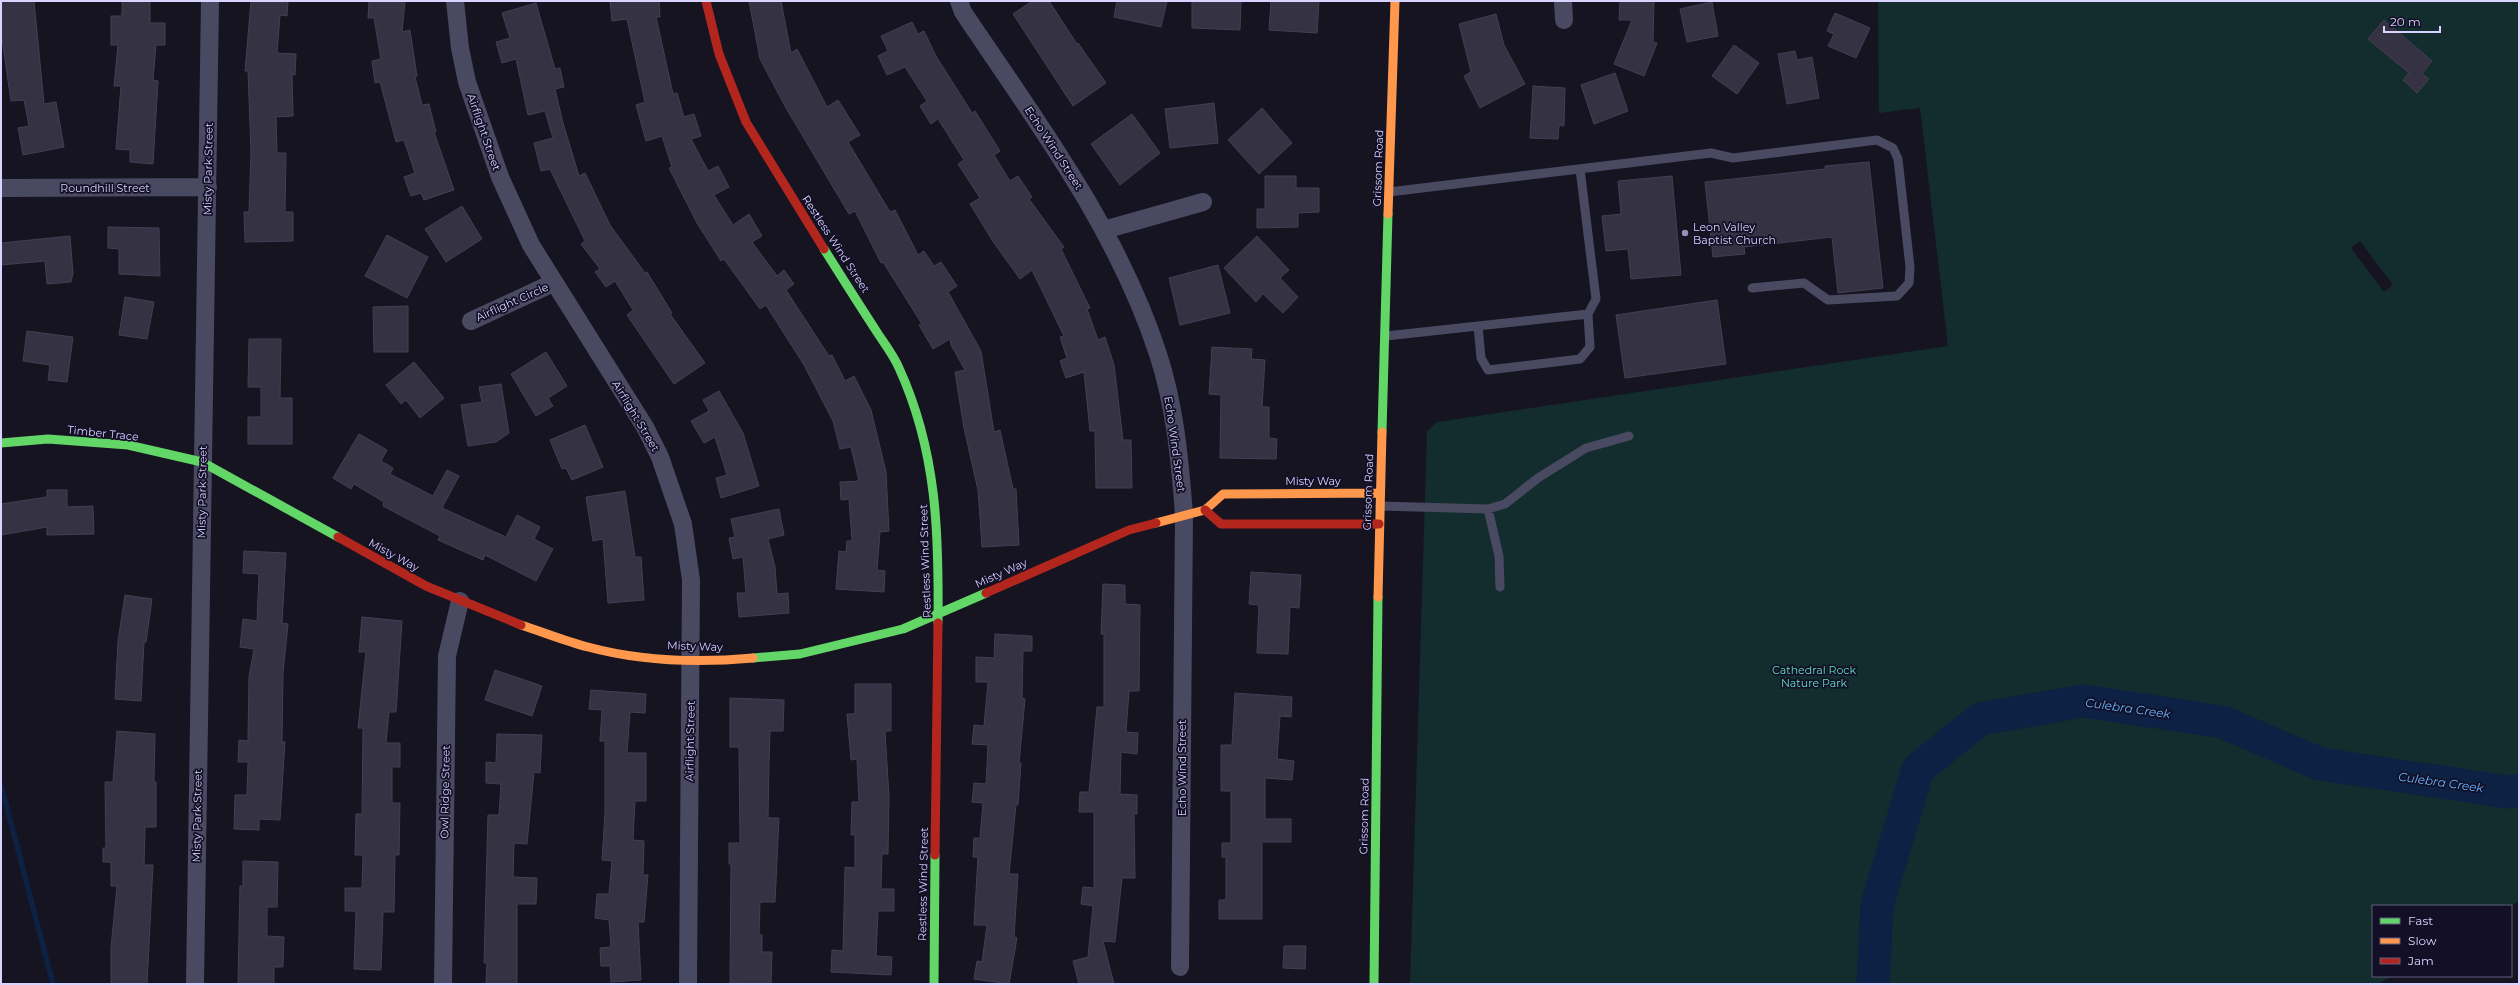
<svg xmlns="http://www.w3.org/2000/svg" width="2520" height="985" font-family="Montserrat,sans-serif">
	<rect width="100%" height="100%" fill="#161421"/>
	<path fill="#132c2d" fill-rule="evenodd" d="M 1878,1 L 2519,1 L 2519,901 L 2511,906 L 2373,906 L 2373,976 L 2392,976 L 2378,984 L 1410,984 L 1427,431 L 1437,422 L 1948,346 L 1920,108 L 1879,113 ZM 2384,20 L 2432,61 L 2422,74 L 2429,80 L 2417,92 L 2403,80 L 2409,73 L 2369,39 ZM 2360,241 L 2393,285 L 2384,292 L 2351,248 Z"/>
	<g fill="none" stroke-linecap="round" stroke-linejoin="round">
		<path stroke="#0d2144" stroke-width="5.5" d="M 1,785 L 53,984"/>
		<path stroke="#0d2144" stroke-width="33" d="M 1873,984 L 1877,905 L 1918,769 L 1980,719 L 2083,701 L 2223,722 L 2320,764 L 2508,792 L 2519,790"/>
	</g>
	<path fill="#343243" stroke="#433f54" d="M 1,1 L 34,1 L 44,104 L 56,102 L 64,147 L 23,155 L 18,128 L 29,126 L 24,100 L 11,101 L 1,32 Z
		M 122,1 L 150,1 L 150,23 L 165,23 L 165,45 L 156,45 L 153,80 L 158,81 L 153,164 L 130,162 L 130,150 L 116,149 L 121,86 L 114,86 L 118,45 L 111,45 L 111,16 L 122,16 Z
		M 251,1 L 288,1 L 287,16 L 280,15 L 277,53 L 296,54 L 295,75 L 292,74 L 293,116 L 276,117 L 277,153 L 286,153 L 285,212 L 293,212 L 293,241 L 245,242 L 244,212 L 249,212 L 251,152 L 248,71 L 245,71 Z
		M 369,1 L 405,1 L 402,32 L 410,30 L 417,76 L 415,77 L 422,105 L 429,104 L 436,132 L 434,132 L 454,190 L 424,200 L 421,193 L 411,196 L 404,177 L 415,173 L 404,140 L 396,142 L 380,82 L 375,83 L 372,61 L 381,59 L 374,18 L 368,18 Z
		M 610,1 L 659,1 L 660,17 L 656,17 L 673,94 L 677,93 L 684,117 L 694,114 L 701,136 L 691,139 L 708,171 L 718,166 L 729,187 L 714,195 L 733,225 L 749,214 L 762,236 L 752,242 L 777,276 L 784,270 L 794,284 L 786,290 L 829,356 L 832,355 L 845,381 L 854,376 L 871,410 L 886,472 L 889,531 L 880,532 L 877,570 L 885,571 L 884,592 L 836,589 L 839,551 L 846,552 L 847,541 L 852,541 L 849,499 L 841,500 L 840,482 L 859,481 L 851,447 L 840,449 L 833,421 L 804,365 L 766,305 L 760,309 L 724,259 L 721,261 L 697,223 L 669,168 L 672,167 L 662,136 L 646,141 L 636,105 L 645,102 L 627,19 L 612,21 Z
		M 749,1 L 781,1 L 791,53 L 797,49 L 827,107 L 838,100 L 860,135 L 848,142 L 890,212 L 895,210 L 918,255 L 924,251 L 934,266 L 941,262 L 957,286 L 948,292 L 981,351 L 994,432 L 1000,430 L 1013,489 L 1016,489 L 1019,545 L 982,547 L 978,490 L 964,428 L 955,372 L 965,370 L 951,345 L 950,339 L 933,349 L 919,325 L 922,324 L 883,262 L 881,263 L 855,211 L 849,214 L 786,108 L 760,59 Z
		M 1032,1 L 1049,1 L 1077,44 L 1078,43 L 1106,83 L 1073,106 L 1013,14 Z
		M 1117,1 L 1167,1 L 1161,27 L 1114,17 Z
		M 1192,1 L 1241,1 L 1240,30 L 1192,28 Z
		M 1271,1 L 1319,1 L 1317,33 L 1269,30 Z
		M 1620,1 L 1654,1 L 1653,42 L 1657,43 L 1644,76 L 1614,64 L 1632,20 L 1619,20 Z
		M 1712,2 L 1718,36 L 1687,42 L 1680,9 Z
		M 536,3 L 555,69 L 560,68 L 564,87 L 555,89 L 563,123 L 579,176 L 585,173 L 610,225 L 645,273 L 647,272 L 672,313 L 670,314 L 705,363 L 674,384 L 627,315 L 633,310 L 615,281 L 606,287 L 595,272 L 600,269 L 581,244 L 585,241 L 550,169 L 541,171 L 534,143 L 553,138 L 545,111 L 528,115 L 516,59 L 502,63 L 496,42 L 510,38 L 502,13 Z
		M 1835,13 L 1870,28 L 1856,58 L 1828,46 L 1834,34 L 1827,31 Z
		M 1496,14 L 1504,45 L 1525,84 L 1480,108 L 1464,76 L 1471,72 L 1459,24 Z
		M 2384,20 L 2432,61 L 2422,74 L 2429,79 L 2417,93 L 2403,80 L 2409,73 L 2368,39 Z
		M 912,22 L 918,34 L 924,31 L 936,56 L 972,113 L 975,111 L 1000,151 L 994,155 L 1010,181 L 1018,176 L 1032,197 L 1029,199 L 1064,247 L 1061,249 L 1090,308 L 1087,309 L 1098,340 L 1105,337 L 1114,365 L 1123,440 L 1131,440 L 1132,488 L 1096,488 L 1095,431 L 1090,431 L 1084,372 L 1066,378 L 1060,361 L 1067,358 L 1060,337 L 1064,336 L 1032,270 L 1020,279 L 994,243 L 970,204 L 980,198 L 958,164 L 964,160 L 938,119 L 931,124 L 920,106 L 927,101 L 905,67 L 887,75 L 878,56 L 888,51 L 881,36 Z
		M 1734,45 L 1759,63 L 1737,94 L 1712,76 Z
		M 1795,51 L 1797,60 L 1812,57 L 1819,98 L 1787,104 L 1778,54 Z
		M 1615,73 L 1628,111 L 1594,124 L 1581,85 Z
		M 1533,86 L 1565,88 L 1564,126 L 1559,125 L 1558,139 L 1530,138 Z
		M 1214,103 L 1218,143 L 1170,148 L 1165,109 Z
		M 1262,108 L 1292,143 L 1259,174 L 1228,140 Z
		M 1132,114 L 1160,153 L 1120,185 L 1091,144 Z
		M 1869,162 L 1883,288 L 1838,293 L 1832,237 L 1744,247 L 1745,254 L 1713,257 L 1705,182 L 1825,169 L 1825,166 Z
		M 1265,176 L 1296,176 L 1296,188 L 1319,188 L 1319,212 L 1298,213 L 1298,227 L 1257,228 L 1257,209 L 1265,209 Z
		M 1672,176 L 1681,275 L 1631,279 L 1628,249 L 1606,251 L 1602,216 L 1621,214 L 1618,181 Z
		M 462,206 L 482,239 L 446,262 L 425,229 Z
		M 108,227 L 159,228 L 160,276 L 119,274 L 119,249 L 108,248 Z
		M 387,235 L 428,257 L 407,298 L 365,276 Z
		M 70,236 L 73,273 L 71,282 L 47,284 L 45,261 L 1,265 L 1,243 Z
		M 1257,236 L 1289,270 L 1280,278 L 1298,297 L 1283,313 L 1263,294 L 1256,302 L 1224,268 Z
		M 1218,265 L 1230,313 L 1180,325 L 1169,278 Z
		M 125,297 L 154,302 L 147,339 L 119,335 Z
		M 1717,300 L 1726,364 L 1625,378 L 1616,315 Z
		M 408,306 L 408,352 L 374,352 L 373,307 Z
		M 27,331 L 73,337 L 67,382 L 48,380 L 50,365 L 23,361 Z
		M 249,339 L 281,339 L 280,398 L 292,398 L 292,444 L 248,444 L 248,417 L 261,417 L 261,387 L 248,387 Z
		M 1212,347 L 1252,349 L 1251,359 L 1265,360 L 1262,407 L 1269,407 L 1269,438 L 1277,439 L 1276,459 L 1220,458 L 1221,395 L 1209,394 Z
		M 546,352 L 567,386 L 548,398 L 553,406 L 536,416 L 511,374 Z
		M 414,362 L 444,398 L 420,418 L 406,400 L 401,404 L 386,385 Z
		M 501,384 L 509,433 L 496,442 L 468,446 L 461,405 L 482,402 L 479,387 Z
		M 719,391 L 743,433 L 759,486 L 721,498 L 716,478 L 727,475 L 715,437 L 704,443 L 691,421 L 709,411 L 703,400 Z
		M 585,425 L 603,467 L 572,480 L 566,468 L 562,469 L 550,440 Z
		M 359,434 L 387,450 L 381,461 L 393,468 L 390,474 L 433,496 L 447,470 L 459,476 L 442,508 L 506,537 L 517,515 L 540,527 L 534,539 L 553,549 L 536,581 L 485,555 L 483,560 L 438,540 L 440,536 L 383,506 L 384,502 L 354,484 L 351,489 L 333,478 Z
		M 47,490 L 67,490 L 67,507 L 93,506 L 94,534 L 47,535 L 47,527 L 1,535 L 1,504 L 47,497 Z
		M 625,491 L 635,557 L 641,557 L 644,600 L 608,603 L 603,539 L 593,541 L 586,497 Z
		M 779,509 L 784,535 L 768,539 L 775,567 L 777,594 L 788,593 L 789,613 L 739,617 L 737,593 L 746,593 L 743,557 L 733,559 L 729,538 L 735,537 L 731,519 Z
		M 244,551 L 286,553 L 282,623 L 288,624 L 283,673 L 282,742 L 285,742 L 280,820 L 259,819 L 259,830 L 234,829 L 235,795 L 247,795 L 248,762 L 238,762 L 239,740 L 248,741 L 249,677 L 254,649 L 240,647 L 243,619 L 257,621 L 259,574 L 243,573 Z
		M 1251,572 L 1301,575 L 1299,608 L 1290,607 L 1288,654 L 1257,653 L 1259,605 L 1249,604 Z
		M 1103,584 L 1125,585 L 1125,604 L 1140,605 L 1139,691 L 1129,691 L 1126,732 L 1138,733 L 1137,754 L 1121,752 L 1120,794 L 1137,795 L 1137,814 L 1134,814 L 1135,878 L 1122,878 L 1115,942 L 1103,941 L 1114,984 L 1079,984 L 1073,961 L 1088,957 L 1093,906 L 1081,904 L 1083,887 L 1094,888 L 1094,812 L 1079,812 L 1080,792 L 1089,792 L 1097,707 L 1104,707 L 1104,634 L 1101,634 Z
		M 125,595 L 152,599 L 146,642 L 144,642 L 141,701 L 115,699 L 118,641 Z
		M 362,617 L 402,621 L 396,712 L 389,712 L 386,743 L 400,743 L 400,767 L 392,767 L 392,803 L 400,803 L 399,855 L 395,855 L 394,912 L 383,912 L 381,970 L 354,969 L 356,911 L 345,911 L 345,888 L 362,888 L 363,855 L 355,855 L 356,814 L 362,814 L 363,728 L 358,728 L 366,652 L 359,652 Z
		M 995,634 L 1032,636 L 1032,651 L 1023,651 L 1022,698 L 1025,699 L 1019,763 L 1021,763 L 1018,805 L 1016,805 L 1009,874 L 1018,874 L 1014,937 L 1017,938 L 1009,984 L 974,979 L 977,961 L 982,962 L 987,925 L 974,925 L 978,857 L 973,857 L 974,838 L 980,838 L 983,803 L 972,802 L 974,783 L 986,784 L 988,745 L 972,744 L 974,725 L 984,726 L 988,682 L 976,682 L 976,657 L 994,658 Z
		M 495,670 L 542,686 L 532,716 L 485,700 Z
		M 855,684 L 891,684 L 891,731 L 885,731 L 889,797 L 888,854 L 882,854 L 881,889 L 894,889 L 894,911 L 878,911 L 876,956 L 892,957 L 891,975 L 831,972 L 832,950 L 843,951 L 845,867 L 855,868 L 855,835 L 851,835 L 852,802 L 859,802 L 857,759 L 851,760 L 847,714 L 855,714 Z
		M 591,690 L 646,694 L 645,713 L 630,712 L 627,753 L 646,753 L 646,801 L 635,801 L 633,840 L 644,841 L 643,875 L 648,875 L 644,922 L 638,922 L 641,980 L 611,982 L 610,966 L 601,966 L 600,948 L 611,947 L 609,920 L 595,918 L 597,894 L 609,894 L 612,861 L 602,860 L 605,813 L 605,741 L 600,741 L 602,710 L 589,709 Z
		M 1235,693 L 1292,697 L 1291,717 L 1280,716 L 1277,759 L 1294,761 L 1292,780 L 1265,778 L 1265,819 L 1291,819 L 1291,842 L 1262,842 L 1262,919 L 1219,919 L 1219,900 L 1226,900 L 1226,857 L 1222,857 L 1222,843 L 1231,843 L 1231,791 L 1221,791 L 1221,745 L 1232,745 Z
		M 730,698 L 784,700 L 783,731 L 770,731 L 769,761 L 768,818 L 779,818 L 775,902 L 760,902 L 759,935 L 762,935 L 762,952 L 772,952 L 771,984 L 730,983 L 731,864 L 729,864 L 729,843 L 740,843 L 739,747 L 730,747 Z
		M 117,731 L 155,734 L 154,782 L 156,782 L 156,827 L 145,827 L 144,865 L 153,865 L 147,984 L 111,984 L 111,948 L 117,886 L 111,886 L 111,862 L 103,862 L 103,848 L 106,848 L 105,782 L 113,782 Z
		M 497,734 L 542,735 L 540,773 L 534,772 L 527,844 L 514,843 L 513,877 L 537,878 L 536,904 L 517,904 L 517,984 L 486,984 L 487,963 L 484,963 L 488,815 L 499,815 L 501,784 L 486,783 L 486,762 L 496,763 Z
		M 243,861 L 278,862 L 277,907 L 267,907 L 267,936 L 284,937 L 283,967 L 274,967 L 274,984 L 238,984 L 240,886 L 243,886 Z
		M 1284,946 L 1306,946 L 1305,969 L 1283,968 Z"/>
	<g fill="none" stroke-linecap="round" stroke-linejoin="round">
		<path stroke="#4a4962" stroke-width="9" d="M 1389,192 L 1711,153 L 1733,158 L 1877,140 L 1893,148 L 1898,159 L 1910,267 L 1909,283 L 1897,296 L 1828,300 L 1804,283 L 1752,288
			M 1478,326 L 1481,358 L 1488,370 L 1580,359 L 1590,347 L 1588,314
			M 1386,336 L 1588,314 L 1596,299 L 1580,169
			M 1380,506 L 1488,509 L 1505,504 L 1538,478 L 1586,448 L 1629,436
			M 1488,509 L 1499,556 L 1500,587"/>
		<path stroke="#4a4962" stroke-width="18" d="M 455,1 L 460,48 L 467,82 L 500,177 L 531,245 L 645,427 L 660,457 L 683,524 L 691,580 L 688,984
			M 959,1 L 963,12 C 1036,121 1117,228 1158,354 C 1175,406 1180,461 1184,515 L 1180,967
			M 1563,1 L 1564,20
			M 1,188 L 208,187
			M 1104,230 L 1203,202
			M 471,321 L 553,283
			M 195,984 L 210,1
			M 443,984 L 447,656 L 460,601"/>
		<path stroke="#63d668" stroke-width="9" d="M 824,249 C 841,276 858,303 875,329 C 883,342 893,354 899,368 C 937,451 939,533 938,623
			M 1382,432 L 1388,214
			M 1,443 L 48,439 L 128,445 L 202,462 L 338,537
			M 753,658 L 800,654 L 903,629 L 986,593
			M 934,984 L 935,855
			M 1374,984 L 1378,597"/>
		<path stroke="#ff974d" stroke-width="9" d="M 1388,214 L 1395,1
			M 1156,523 L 1205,510 L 1223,494 L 1380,493
			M 1378,597 L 1382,432
			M 521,625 C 543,632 565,641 588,647 C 640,661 699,663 753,658"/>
		<path stroke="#b3261e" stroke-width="9" d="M 706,1 L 719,54 L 746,122 L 824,249
			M 1205,510 L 1221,524 L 1379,524
			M 338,537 L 426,586 L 521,625
			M 986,593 L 1129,530 L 1156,523
			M 935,855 L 938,623"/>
	</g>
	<circle fill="#9591b1" stroke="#130f26" stroke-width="1.5" cx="1685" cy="233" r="4"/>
	<g text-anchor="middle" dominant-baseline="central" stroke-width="3.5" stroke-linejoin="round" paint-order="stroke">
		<g font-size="11" fill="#d9d4ff" stroke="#130f26">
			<text transform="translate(484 132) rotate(71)">Airflight Street</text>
			<text transform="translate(1054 148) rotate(57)">Echo Wind Street</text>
			<text transform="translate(1378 168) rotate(-88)">Grissom Road</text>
			<text transform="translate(208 169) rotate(-89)">Misty Park Street</text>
			<text x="105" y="188">Roundhill Street</text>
			<text transform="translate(836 244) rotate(57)">Restless Wind Street</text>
			<text transform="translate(512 302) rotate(-24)">Airflight Circle</text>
			<text transform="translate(636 416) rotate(59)">Airflight Street</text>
			<text transform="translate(103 433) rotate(6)">Timber Trace</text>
			<text transform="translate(1175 444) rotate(82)">Echo Wind Street</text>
			<text x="1313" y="481">Misty Way</text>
			<text transform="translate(202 492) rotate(-89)">Misty Park Street</text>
			<text transform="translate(1368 492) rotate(-88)">Grissom Road</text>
			<text transform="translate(394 555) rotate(29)">Misty Way</text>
			<text transform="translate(925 561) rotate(-92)">Restless Wind Street</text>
			<text transform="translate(1001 573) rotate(-24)">Misty Way</text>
			<text transform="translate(695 646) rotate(2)">Misty Way</text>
			<text transform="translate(690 741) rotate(-89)">Airflight Street</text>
			<text transform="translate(1182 768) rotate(-90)">Echo Wind Street</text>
			<text transform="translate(445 792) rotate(-89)">Owl Ridge Street</text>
			<text transform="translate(197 816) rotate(-89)">Misty Park Street</text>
			<text transform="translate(1364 816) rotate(-89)">Grissom Road</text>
			<text transform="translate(923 884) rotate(-89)">Restless Wind Street</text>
		</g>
		<g font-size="11" fill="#d9d4ff" stroke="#130f26" text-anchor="start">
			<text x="1693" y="227">Leon Valley<tspan x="1693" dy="13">Baptist Church</tspan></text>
		</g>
		<g font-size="11" fill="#5fe0c0" stroke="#130f26">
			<text x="1814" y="670">Cathedral Rock<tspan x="1814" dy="13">Nature Park</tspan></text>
		</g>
		<g font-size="12" font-style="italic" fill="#62b6ff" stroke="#130f26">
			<text transform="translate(2128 708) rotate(8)">Culebra Creek</text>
			<text transform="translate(2441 782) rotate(8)">Culebra Creek</text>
		</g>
	</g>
	<rect width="2520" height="985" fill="none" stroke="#d9d4ff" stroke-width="4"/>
	<rect x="2372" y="905" width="140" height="72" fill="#130f26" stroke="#625e7d"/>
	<rect x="2380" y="918" width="20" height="6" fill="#63d668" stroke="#625e7d"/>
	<text x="2408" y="925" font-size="12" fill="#d9d4ff">Fast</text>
	<rect x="2380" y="938" width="20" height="6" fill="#ff974d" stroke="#625e7d"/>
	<text x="2408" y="945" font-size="12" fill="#d9d4ff">Slow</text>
	<rect x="2380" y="958" width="20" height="6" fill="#b3261e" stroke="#625e7d"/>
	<text x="2408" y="965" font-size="12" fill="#d9d4ff">Jam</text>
	<path d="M2384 26v6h56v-6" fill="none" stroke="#d9d4ff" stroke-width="2"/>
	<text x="2390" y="26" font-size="12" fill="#d9d4ff" stroke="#130f26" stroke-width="3" paint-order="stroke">20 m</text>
</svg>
